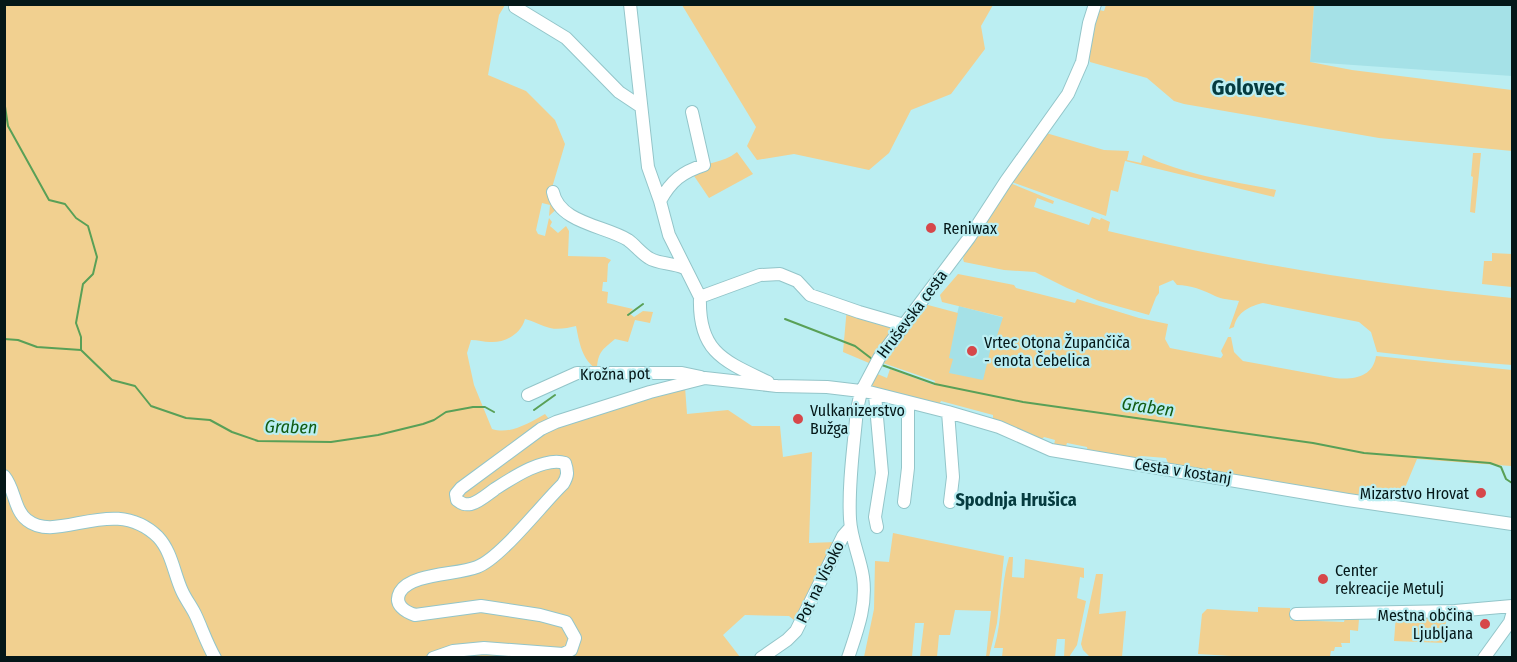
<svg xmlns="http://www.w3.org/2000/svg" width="1517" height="662" font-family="'Fira Sans Condensed',sans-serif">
	<rect width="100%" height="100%" fill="#bbeef2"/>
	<path fill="#a5e1e7" d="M 1314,5 L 1512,5 L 1512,76 L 1310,62 Z
		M 959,306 L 1005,318 L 986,392 L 940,382 Z"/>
	<path fill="#f1d090" d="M 4,5 L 505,5 L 499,15 L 488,75 L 526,91 L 555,120 L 565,144 L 551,191 L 560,206 L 549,216 L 550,205 L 542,203 L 536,230 L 538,234 L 545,236 L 549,218 L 552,222 L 550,226 L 558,233 L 566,226 L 569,231 L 568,256 L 605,257 L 611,260 L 608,264 L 607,282 L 603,282 L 602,291 L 608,292 L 607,303 L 633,309 L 629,313 L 634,317 L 643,311 L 653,312 L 650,323 L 635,320 L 628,342 L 615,339 C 602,350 598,352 597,369 C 582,361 579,341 576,326 C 568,328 558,330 550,328 C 541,326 534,321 525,319 C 521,334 505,343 490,342 C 484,342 478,340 471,340 L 467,353 L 474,385 L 492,429 C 510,435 529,423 545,414 L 549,419 L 548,426 L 685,387 L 687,414 L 728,410 L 752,426 L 780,426 L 783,457 L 812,452 L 809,543 L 836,542 L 800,618 L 794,620 L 789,616 L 745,615 L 723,635 L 740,657 L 5,657 Z
		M 682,5 L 993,5 L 981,26 L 985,49 L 951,94 L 911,110 L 889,153 L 869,170 L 794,154 L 757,160 L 747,146 L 756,127 Z
		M 1106,5 L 1314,5 L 1310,62 L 1352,70 L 1512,90 L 1512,151 L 1379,138 L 1184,104 L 1174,101 L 1147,78 L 1090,62 C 1086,46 1094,25 1099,10 L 1104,11 Z
		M 1046,133 L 1104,150 L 1129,151 L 1127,160 L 1141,163 L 1143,155 C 1184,175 1232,181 1276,190 L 1274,197 L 1125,161 L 1118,192 L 1111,190 L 1106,216 L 1012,182 Z
		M 737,152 L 753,174 L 709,198 L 690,170 C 706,162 722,164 737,152 Z
		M 1473,153 L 1481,153 L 1475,213 L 1470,212 L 1473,177 L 1471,176 Z
		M 1010,183 L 1054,201 L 1053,204 L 1037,198 L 1034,207 L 1089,225 L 1092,217 L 1100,220 L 1101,218 L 1110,222 L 1108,231 C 1242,263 1376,285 1512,298 L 1512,365 L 1448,360 L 1377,352 L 1371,332 L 1359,322 L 1263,303 C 1250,306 1237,312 1234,327 L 1229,329 L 1239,301 C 1232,300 1221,299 1215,296 C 1203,290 1191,285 1177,285 L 1173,280 L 1159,286 L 1159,293 L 1156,297 L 1149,315 L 1099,301 L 1067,288 L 1035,272 L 1004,270 L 964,262 L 963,259 L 965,253 Z
		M 1492,253 L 1512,254 L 1512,287 L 1482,284 L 1484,261 L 1492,261 Z
		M 958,274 L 1014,285 L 1016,288 L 1075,303 L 1077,299 L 1139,318 L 1168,324 L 1165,339 L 1170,348 L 1221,358 L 1223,355 L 1221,351 L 1228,337 L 1231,337 L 1234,352 L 1243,361 L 1335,378 C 1354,380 1373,377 1376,356 L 1512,370 L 1512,463 L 1511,466 L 1417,459 L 1399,502 L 1385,501 L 1234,476 L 1168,463 L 1166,458 L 1141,456 L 1138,459 L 1088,453 L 1087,447 L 1067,443 L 1065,449 L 1054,445 L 1055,440 L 1044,437 L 1041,440 L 993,421 L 993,415 L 941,401 L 939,405 L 873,388 L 872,384 L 875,373 L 887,378 L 890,369 L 934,385 L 935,381 L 883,363 L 883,360 L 912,326 L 923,307 L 928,305 L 958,313 L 949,358 L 953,359 L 949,373 L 983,380 L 993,339 L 996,339 L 1003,317 L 942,302 L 940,295 Z
		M 847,307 L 896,326 L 869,363 L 843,352 Z
		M 893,533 L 1004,556 L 997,623 L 989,657 L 986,657 L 991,611 L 955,610 L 950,635 L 939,635 L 937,657 L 920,657 L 924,623 L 915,623 L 912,657 L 864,657 L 874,609 L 875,561 L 889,562 Z
		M 1009,557 L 1013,557 L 1012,577 L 1024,578 L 1025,559 L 1084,568 L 1084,578 L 1080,577 L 1077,598 L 1086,601 L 1077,645 L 1069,657 L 1064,657 L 1065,639 L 1057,639 L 1055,657 L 1002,657 L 1003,648 L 994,648 C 1003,618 1000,587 1009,557 Z
		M 1096,574 L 1103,574 L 1099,614 L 1126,611 L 1122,657 L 1090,657 L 1083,650 L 1081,644 Z
		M 1258,607 L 1290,608 L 1290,620 L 1344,622 L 1345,618 L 1359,619 L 1358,631 L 1350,630 L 1350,643 L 1341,643 L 1342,647 L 1335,647 L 1334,651 L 1331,651 L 1330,657 L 1248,657 L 1198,654 L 1202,614 L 1207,609 L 1258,612 Z
		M 1396,615 L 1446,615 L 1445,643 L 1394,641 Z"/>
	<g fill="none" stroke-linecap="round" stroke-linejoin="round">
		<path stroke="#59a057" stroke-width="2" d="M 4,100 L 8,126 L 49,200 L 65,204 L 76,218 L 88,226 L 97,257 L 93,274 L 83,284 L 76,323 L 81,337 L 81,350
			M 628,315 L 643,304
			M 785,319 L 855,346 L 872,359
			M 4,339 L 18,340 L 37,347 L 81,350 L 112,380 L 135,386 L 151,406 L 186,418 L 210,420 L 232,432 L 258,441 L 331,442 L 378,435 L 423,424 L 434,420 L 446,412 L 473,407 L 485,407 L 494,412
			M 879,364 L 935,384 L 1023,402 L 1313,443 L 1364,453 L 1490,463 L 1501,467 L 1506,479 L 1512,483
			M 534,410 L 555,395"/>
		<g stroke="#93c5c9" stroke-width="14">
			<path id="minor" d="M 630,4 L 648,167 L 660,201 L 669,235 L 700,297
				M 515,7 L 566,38 L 619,92 L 640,106
				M 553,192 C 559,223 606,226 628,240 C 635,245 641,253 649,258 C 658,264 674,263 684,268
				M 660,201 C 671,181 682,172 704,165 L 692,112
				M 768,382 C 724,361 698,352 700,297 L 760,275 L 780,274 L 797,281 L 810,295 L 859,312 L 904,325
				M 528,395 L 577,373 L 682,373 L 701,377
				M 875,395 L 882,473 L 875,517 L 877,527
				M 948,412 L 953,477 L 950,502
				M 4,476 C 15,489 14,510 27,520 C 58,545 113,493 158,537 C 172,552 174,574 182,591 C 186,600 192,607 196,616 C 202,629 207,644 215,658
				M 904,502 L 908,468 L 908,402
				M 1296,614 L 1455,611 L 1512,606
				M 433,658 L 453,651 L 484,648 L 563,654 L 571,650 L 575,638 L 566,622 L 540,615 L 481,606 L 415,615 C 406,612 393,605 400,592 C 411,573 457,575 477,567 C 501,558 542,504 563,484 C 568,476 568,472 565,463 C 545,456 512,478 495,489 C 488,494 479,502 471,504 C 465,505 462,504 457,500 L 456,494 L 461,488 L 541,429 L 556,422 L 650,392 L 705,378 L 777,386 L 827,387 L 869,392 L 948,412 L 999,427 L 1051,450 L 1348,500 L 1512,524
				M 761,658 L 787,640 L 796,631 L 843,536 L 851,527
				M 848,658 C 857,631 867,606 863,577 C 860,557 851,539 850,519 C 848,483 854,445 857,409 L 861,392 L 879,358 L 969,238 L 1006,181 L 1068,94 L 1082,62 L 1089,23 L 1095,4
				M 1484,658 L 1510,622 L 1512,615"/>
		</g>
		<use href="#minor" stroke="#fff" stroke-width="12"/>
	</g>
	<g fill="#d6474a" stroke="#bbeef2" stroke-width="2">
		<circle cx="931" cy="228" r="6"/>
		<circle cx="972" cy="351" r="6"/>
		<circle cx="798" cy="419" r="6"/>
		<circle cx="1481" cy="493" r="6"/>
		<circle cx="1323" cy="579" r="6"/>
		<circle cx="1485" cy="624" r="6"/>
	</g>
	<g text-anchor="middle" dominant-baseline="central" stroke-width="4.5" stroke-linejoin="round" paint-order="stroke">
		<g font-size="16" fill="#041718" stroke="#bbeef2" text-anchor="start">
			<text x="943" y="228">Reniwax</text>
			<text x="984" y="342">Vrtec Otona Župančiča<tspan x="984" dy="18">- enota Čebelica</tspan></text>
			<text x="810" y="410">Vulkanizerstvo<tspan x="810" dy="18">Bužga</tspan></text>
			<text x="1469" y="493" text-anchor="end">Mizarstvo Hrovat</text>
			<text x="1335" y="570">Center<tspan x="1335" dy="18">rekreacije Metulj</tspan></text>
			<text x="1473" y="615" text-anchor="end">Mestna občina<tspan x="1473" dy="18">Ljubljana</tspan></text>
		</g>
		<g font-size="16" fill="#041718" stroke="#bbeef2">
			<text transform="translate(912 314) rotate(-53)">Hruševska cesta</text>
			<text transform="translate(615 374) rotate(-1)">Krožna pot</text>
			<text transform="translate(1183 471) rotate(9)">Cesta v kostanj</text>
			<text transform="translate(820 582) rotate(-64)">Pot na Visoko</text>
		</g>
		<g font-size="18" font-style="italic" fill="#115c14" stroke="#bbeef2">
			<text transform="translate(1148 407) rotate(8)">Graben</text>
			<text transform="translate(291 427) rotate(1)">Graben</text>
		</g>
		<g font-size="18" font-weight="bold" fill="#053b3f" stroke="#bbeef2">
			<text x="1016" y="500">Spodnja Hrušica</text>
		</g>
		<g font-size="22" font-weight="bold" fill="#053b3f" stroke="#bbeef2">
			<text x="1248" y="87">Golovec</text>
		</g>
	</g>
	<rect width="1517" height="662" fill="none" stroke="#041718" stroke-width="12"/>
</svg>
